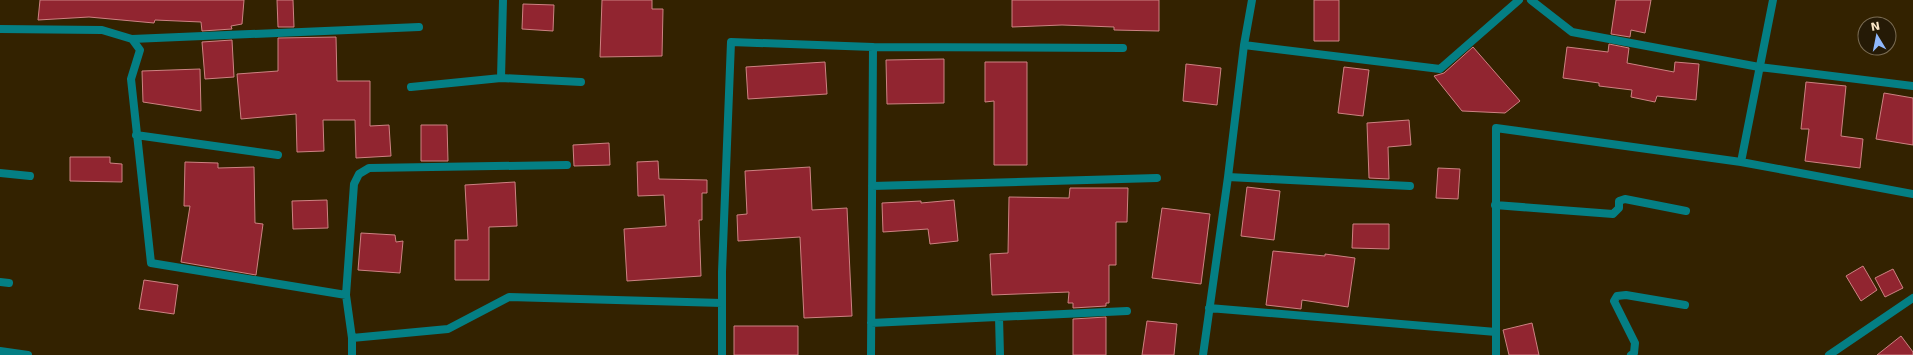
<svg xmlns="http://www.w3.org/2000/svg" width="1913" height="355" font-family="'DejaVu Sans',sans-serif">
	<rect width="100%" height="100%" fill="#320"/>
	<path fill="#912530" stroke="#cd8282" d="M 40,0 L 244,0 L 242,24 L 231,26 L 232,29 L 202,31 L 201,22 L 155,20 L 154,23 L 89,17 L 38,20 Z
		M 277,0 L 293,0 L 294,27 L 278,27 Z
		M 602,0 L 652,0 L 652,9 L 663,9 L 662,56 L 600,57 Z
		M 1012,0 L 1159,0 L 1159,31 L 1114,30 L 1114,27 L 1062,25 L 1012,27 Z
		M 1314,0 L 1339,0 L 1339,41 L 1314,41 Z
		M 1616,0 L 1651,0 L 1645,33 L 1631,30 L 1630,37 L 1611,34 Z
		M 523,4 L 554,5 L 553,31 L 522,29 Z
		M 336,37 L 337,81 L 370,81 L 370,126 L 389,125 L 391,156 L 356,158 L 355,120 L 323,120 L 324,151 L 297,152 L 296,114 L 241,119 L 237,74 L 278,71 L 278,38 Z
		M 232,40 L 234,77 L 205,79 L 202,42 Z
		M 1609,44 L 1629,48 L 1627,63 L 1674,72 L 1675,62 L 1699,64 L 1696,100 L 1657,96 L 1655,102 L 1631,97 L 1632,90 L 1599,86 L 1599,83 L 1563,78 L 1567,47 L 1608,52 Z
		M 1473,47 L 1520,101 L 1505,113 L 1462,111 L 1434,76 L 1444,73 Z
		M 944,59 L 944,103 L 887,104 L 886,60 Z
		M 825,62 L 827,94 L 748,99 L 746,67 Z
		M 985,62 L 1027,62 L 1027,165 L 994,165 L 994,101 L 985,102 Z
		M 1186,64 L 1221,68 L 1217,105 L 1183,101 Z
		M 1344,67 L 1369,70 L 1363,116 L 1338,113 Z
		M 200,69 L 201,111 L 143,102 L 142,71 Z
		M 1806,82 L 1846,86 L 1841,136 L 1863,139 L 1860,168 L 1805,161 L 1809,129 L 1801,129 Z
		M 1884,93 L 1913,98 L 1913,145 L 1876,139 Z
		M 1409,120 L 1411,145 L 1388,147 L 1389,179 L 1369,178 L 1367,123 Z
		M 421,125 L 447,125 L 448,161 L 421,161 Z
		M 609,143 L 610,165 L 574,166 L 573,145 Z
		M 70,157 L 110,157 L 110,163 L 122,164 L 122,182 L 70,181 Z
		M 658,161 L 659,179 L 707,180 L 707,193 L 702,193 L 702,220 L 699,220 L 701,276 L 627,281 L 624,229 L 666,226 L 664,195 L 638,196 L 637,162 Z
		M 185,162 L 218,163 L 218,168 L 254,167 L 255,223 L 263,224 L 256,275 L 181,262 L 190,206 L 184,206 Z
		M 810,167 L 812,210 L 847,208 L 852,316 L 804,318 L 800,237 L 738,241 L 737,215 L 747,214 L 745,171 Z
		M 1438,168 L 1460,169 L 1458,199 L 1436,198 Z
		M 515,182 L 517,226 L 489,227 L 489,280 L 455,280 L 455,240 L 468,240 L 465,185 Z
		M 1247,187 L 1280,191 L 1274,240 L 1241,236 Z
		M 1070,188 L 1128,188 L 1127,222 L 1116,222 L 1116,265 L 1109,265 L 1109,303 L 1106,303 L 1106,306 L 1073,308 L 1073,303 L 1068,303 L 1069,292 L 992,295 L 990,254 L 1008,253 L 1009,197 L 1069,198 Z
		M 327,200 L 328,228 L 293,229 L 292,201 Z
		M 954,200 L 958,241 L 930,244 L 928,229 L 883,232 L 882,203 L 921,201 L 921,203 Z
		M 1162,208 L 1210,214 L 1201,284 L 1152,278 Z
		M 1353,224 L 1389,224 L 1389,249 L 1352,248 Z
		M 361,233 L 395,235 L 396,242 L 403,241 L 400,273 L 358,270 Z
		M 1273,251 L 1325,256 L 1325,254 L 1355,258 L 1348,307 L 1302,300 L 1301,309 L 1266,305 Z
		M 1863,266 L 1877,290 L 1861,301 L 1846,276 Z
		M 1893,269 L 1903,288 L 1885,297 L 1875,278 Z
		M 144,280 L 178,285 L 174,314 L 139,309 Z
		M 1106,317 L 1106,355 L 1073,355 L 1073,319 Z
		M 1147,321 L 1177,324 L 1174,355 L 1142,355 Z
		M 1532,323 L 1539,355 L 1509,355 L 1503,330 Z
		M 734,326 L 798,326 L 798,355 L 734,355 Z
		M 1901,336 L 1913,352 L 1913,355 L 1877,355 Z"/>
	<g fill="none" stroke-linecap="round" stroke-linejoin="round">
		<path stroke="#047f84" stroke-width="8" d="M 1531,0 L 1572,32 L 1759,67 L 1913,86
			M 0,29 L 102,30 L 132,39 L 140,50 L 131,79 L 151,263 L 346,295
			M 132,39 L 419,27
			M 1244,45 L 1440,69 L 1519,0
			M 501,78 L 503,0
			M 411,87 L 501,78 L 581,82
			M 136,135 L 278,155
			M 1741,162 L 1773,0
			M 0,173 L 30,176
			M 1228,177 L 1410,186
			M 872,186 L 1157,178
			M 1495,205 L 1613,214 L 1619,208 L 1619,201 L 1625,199 L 1686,211
			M 0,282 L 9,283
			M 1209,308 L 1496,332
			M 999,317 L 1000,355
			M 871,323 L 1127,311
			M 352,338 L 448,329 L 509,297 L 722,303
			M 0,351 L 28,355
			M 352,355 L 352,338 L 346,295 L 354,184 L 359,174 L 369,168 L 567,165
			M 722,355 L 722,272 L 731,42 L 873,47
			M 871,355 L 873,47 L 1123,48
			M 1203,355 L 1228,177 L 1244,45 L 1252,0
			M 1496,355 L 1496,128 L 1741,162 L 1913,194
			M 1631,355 L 1634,353 L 1635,343 L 1614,301 L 1617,296 L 1626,295 L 1685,305
			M 1829,355 L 1913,298"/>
	</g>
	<g transform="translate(1877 36) rotate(350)"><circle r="19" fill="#251a06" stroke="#7a6c53"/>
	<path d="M0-3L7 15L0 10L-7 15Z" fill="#8fb8fd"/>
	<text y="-6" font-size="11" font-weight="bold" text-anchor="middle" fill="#fae6c7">N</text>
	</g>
</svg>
